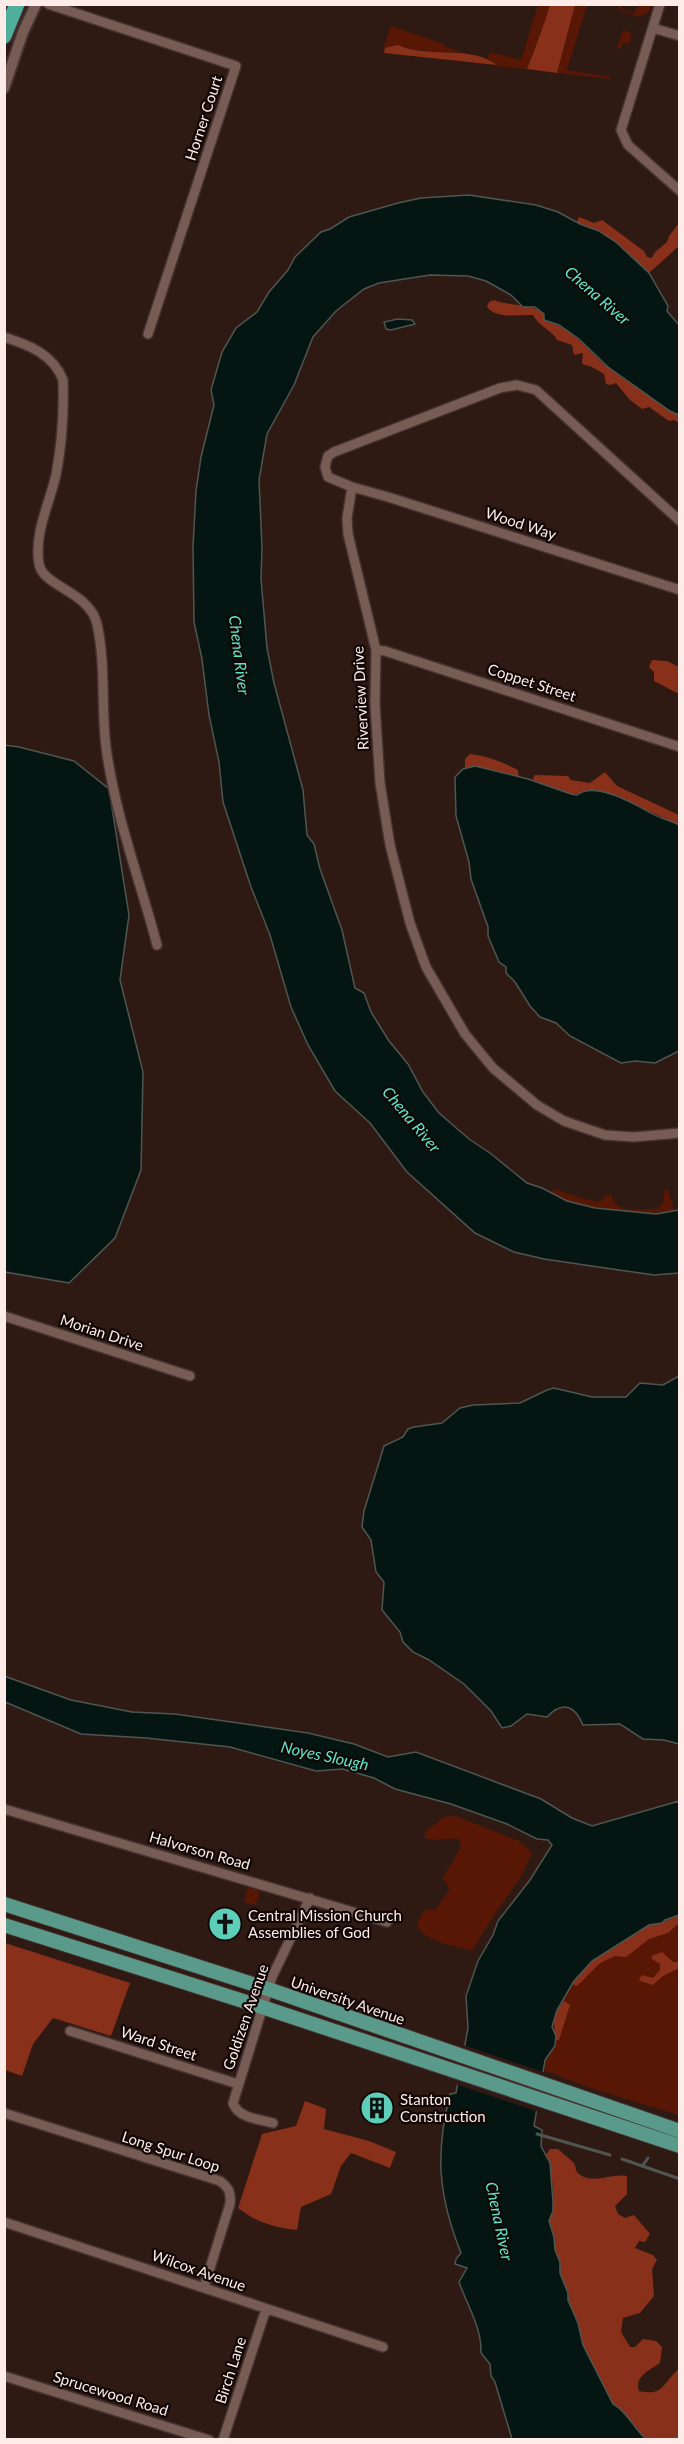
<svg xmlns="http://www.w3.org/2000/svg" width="684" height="2444" font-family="Lato,sans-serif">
	<rect width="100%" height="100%" fill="#2f1913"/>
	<path fill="#581705" d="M 538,5 L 550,5 C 544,27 535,48 527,69 L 497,66 L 487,60 L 490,52 L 521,60 Z
		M 575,5 L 587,5 L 567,70 L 611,77 L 611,79 L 557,73 Z
		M 618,5 L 622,6 L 621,9 L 634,14 L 639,5 L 651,5 L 648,13 L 639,17 L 620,11 Z
		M 391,26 L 444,44 L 444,46 L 464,53 L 414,50 L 398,45 L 384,49 L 382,53 Z
		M 623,30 L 632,33 L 629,43 L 623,43 L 620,49 L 617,48 Z
		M 554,1189 L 581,1198 L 600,1202 L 606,1195 L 612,1196 C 616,1215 641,1208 657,1209 L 664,1202 L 664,1191 L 668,1189 L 674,1210 C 648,1217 573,1211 551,1192 Z
		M 456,1816 L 521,1842 L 532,1853 L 522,1875 L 494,1915 L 472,1951 C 455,1945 425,1943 417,1925 L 422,1913 L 428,1909 L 435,1910 L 450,1889 L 443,1878 L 461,1847 L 459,1839 C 447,1837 436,1842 425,1838 L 425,1832 L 444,1817 Z
		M 248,1887 L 260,1891 L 256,1905 L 244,1902 Z
		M 679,1915 L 679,2115 L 590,2088 L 543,2070 L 545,2060 L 555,2046 L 557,2010 L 580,1973 Z"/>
	<path fill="#883019" d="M 550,5 L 575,5 L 557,73 L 527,69 C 535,49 544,25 550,5 Z
		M 398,45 C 429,59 469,44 497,65 L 384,53 L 385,48 Z
		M 579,217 L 594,223 L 602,220 L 644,251 L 647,257 L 652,258 L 655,252 L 667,242 L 669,236 L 679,223 L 679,246 L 649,273 L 617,243 L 589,227 L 576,223 Z
		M 494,300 C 505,305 539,306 543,313 C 545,316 545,319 547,322 C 573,327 588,352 609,368 C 629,383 650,397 670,411 L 679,415 L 679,423 L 674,420 L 669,421 L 649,407 L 642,409 L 630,400 L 616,383 L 611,385 L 606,384 L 604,374 L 592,367 L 582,364 L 583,353 L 574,355 L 572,345 L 557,340 C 553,331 538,326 533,315 C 519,314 498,320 487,307 L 489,302 Z
		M 652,660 L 667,661 L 679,667 L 679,694 L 654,681 L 654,672 L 649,667 Z
		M 470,754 C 488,756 502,762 518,770 L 519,778 L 468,767 L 465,769 L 465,759 Z
		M 605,772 L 617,786 L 679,815 L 679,825 L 616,796 L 600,792 L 571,794 L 533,781 L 533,778 L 535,775 L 568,776 L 571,780 L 590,783 Z
		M 679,1915 L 679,1923 L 668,1933 L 649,1939 L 626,1957 L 615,1956 L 600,1963 L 577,1986 L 572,1984 L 592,1961 L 649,1925 L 659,1924 Z
		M 5,1943 L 130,1983 L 111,2036 L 53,2018 L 33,2044 L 22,2076 L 5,2070 Z
		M 662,1952 L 673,1962 L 679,1962 L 679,1968 L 663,1976 L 653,1985 L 640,1981 L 639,1979 L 642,1975 L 653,1978 L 660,1970 L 660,1964 L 652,1959 L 652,1956 Z
		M 564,2001 L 570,2005 L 559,2040 L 555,2040 C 555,2021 550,2019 564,2001 Z
		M 305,2101 L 326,2109 L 324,2129 L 369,2141 L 396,2152 L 390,2168 L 351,2153 L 341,2166 L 331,2194 L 301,2207 L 297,2230 C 274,2228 256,2222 238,2208 L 262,2134 L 296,2126 Z
		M 550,2149 L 558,2149 C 563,2153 568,2158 573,2162 C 577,2166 574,2170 579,2174 C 592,2185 612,2173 627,2176 L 627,2194 L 615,2206 L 618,2214 L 625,2218 L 634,2215 L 650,2234 L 645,2242 L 639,2241 L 635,2248 L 653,2255 L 657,2260 L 652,2269 L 654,2296 L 640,2313 L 623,2318 L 621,2332 L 630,2347 L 635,2347 L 643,2339 L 656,2341 L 662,2347 L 660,2363 C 650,2370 634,2376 639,2391 C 664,2397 663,2382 679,2369 L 679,2439 L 646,2439 L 643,2437 L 621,2409 L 613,2404 L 583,2345 L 578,2323 L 568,2300 L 568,2293 L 560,2273 L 560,2262 L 555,2250 L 554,2237 L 549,2221 C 557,2208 553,2168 545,2156 Z"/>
	<path fill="#051612" stroke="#4f5652" stroke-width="1.5" d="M 469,195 L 536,205 L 558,212 L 580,224 L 599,231 L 617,243 L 649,273 L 668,306 L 667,311 L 679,325 L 679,415 L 670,411 L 608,367 L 579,339 L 559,325 L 544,320 L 544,314 L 535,307 L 523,307 L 511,295 L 486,281 L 468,276 L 430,275 L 379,283 L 364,289 L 336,311 L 313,337 L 294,385 L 267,434 L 259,480 L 262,547 L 261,579 L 267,648 L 274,683 L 303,790 L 307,835 L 314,844 L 320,869 L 342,930 L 355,988 L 364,993 L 371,1012 L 389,1041 L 408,1064 L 423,1092 L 439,1113 L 469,1139 L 490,1153 L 527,1183 L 542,1188 L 567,1201 L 595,1208 L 656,1214 L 679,1210 L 679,1273 L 654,1275 L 619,1270 L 544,1259 L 514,1252 L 475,1233 L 407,1172 L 370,1123 L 335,1091 L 308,1045 L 291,1007 L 270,935 L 251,887 L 223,802 L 219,762 L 209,715 L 202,659 L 194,622 L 193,547 L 196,491 L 201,457 L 214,405 L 211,390 L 222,352 L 236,328 L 257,312 L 269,292 L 288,270 L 295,257 L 321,232 L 330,229 L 349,217 L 398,203 L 421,198 Z
		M 398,319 L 412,320 L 415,324 L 391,330 L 386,329 L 384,322 Z
		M 4,745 L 19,747 L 74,761 L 109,789 L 129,915 L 120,980 L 143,1072 L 141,1170 L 115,1238 L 69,1283 L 5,1272 Z
		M 475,766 L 528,779 L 571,794 L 577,795 C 594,781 633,803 649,812 C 658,818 670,820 679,825 L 679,1051 L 655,1063 L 636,1061 L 621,1063 L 570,1036 L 556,1023 L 540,1017 L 530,1006 L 515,982 L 506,973 L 506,967 L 499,962 L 488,936 L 488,927 L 471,879 L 469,862 L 456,816 L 455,777 L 463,769 Z
		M 679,1376 L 679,1744 L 664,1740 L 643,1739 L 620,1724 L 583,1725 C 575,1706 563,1700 547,1717 L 527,1714 L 511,1726 L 502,1728 L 491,1711 L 464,1684 L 429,1660 L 413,1652 L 403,1642 L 400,1632 L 382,1610 L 384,1582 L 376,1572 L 371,1540 L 362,1527 L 364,1511 L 384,1446 L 403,1437 L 408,1429 L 414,1427 L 442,1423 L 460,1408 L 473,1405 L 520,1403 L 547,1390 L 554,1388 L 592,1397 L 626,1397 L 640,1383 L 663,1385 Z
		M 4,1676 L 71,1700 L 132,1712 L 175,1714 L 308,1733 L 354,1744 L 388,1757 L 416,1752 L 541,1799 L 572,1818 L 592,1826 L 679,1801 L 679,1915 L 665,1920 L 662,1923 L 649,1925 L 592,1961 L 574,1981 L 557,2010 L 552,2027 L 556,2036 L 555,2046 L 545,2060 L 534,2126 L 542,2130 L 541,2146 L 550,2163 L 553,2202 L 553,2211 L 549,2221 L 554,2237 L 555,2250 L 560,2262 L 560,2273 L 568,2293 L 568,2300 L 578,2323 L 583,2345 L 613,2404 C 627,2411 635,2430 646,2439 L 512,2439 L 495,2382 L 491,2376 L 490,2364 L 481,2353 C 482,2328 467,2305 459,2282 L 467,2268 L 455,2264 L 456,2259 L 461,2253 C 438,2195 435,2154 450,2094 L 456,2093 L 468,2028 L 466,1996 L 478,1961 L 493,1935 L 498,1921 L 530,1880 L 552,1845 L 548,1840 L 537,1839 L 507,1824 L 451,1804 L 395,1789 L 374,1778 L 343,1769 L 316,1771 L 230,1747 L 146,1738 L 81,1734 L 5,1702 Z"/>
	<path fill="#2f1913" d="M 463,2045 L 546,2073 L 539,2112 L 455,2084 Z"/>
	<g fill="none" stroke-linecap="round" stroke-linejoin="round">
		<path stroke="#4f5652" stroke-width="3" d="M 537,2134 L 610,2155
			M 622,2159 L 680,2179
			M 643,2165 L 648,2158"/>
		<g stroke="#443230" stroke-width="12">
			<path id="minor" d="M 48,4 L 236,66 L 148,334
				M 660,4 L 621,130 L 628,145 L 680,191
				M 653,28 L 680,36
				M 4,337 C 29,345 53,354 63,380 C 64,412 62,444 56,475 C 49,505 34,533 39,564 C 43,587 89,591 97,624 C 106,664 101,707 106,747 C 115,815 140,880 157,945
				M 352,487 L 347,518 L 348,534 L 376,650 L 375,704 L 380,783 L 390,845 L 410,923 L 426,967 L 465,1034 L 493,1068 L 537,1105 L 564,1121 L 605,1135 L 634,1137 L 680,1133
				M 680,521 L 536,390 L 517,385 L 500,388 L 334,452 L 328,456 L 325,467 L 328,477 L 352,487 L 388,497 L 680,590
				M 376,650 L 385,651 L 680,747
				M 4,1316 L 190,1376
				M 4,1809 L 387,1922
				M 70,2031 L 238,2084
				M 4,2113 L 220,2181 C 229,2188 231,2192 230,2204 L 204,2287
				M 273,2123 C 258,2119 238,2118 233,2103 L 272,1977 L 310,1898
				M 4,2222 L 383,2347
				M 4,2376 L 209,2440
				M 223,2440 L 266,2309"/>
		</g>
		<g stroke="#443230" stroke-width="14">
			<path id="tertiary" d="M 4,88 L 23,32 L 36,4"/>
		</g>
		<g stroke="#443230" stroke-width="16">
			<path id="primary" d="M 4,1904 L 268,1989 L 680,2131
				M 4,1925 L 262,2007 L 680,2146"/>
		</g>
		<g stroke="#443230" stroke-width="18">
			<path id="trunk" d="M 4,36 L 17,4"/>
		</g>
		<use href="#minor" stroke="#775c55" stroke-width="9"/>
		<use href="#tertiary" stroke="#775c55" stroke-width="10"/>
		<use href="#primary" stroke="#5a9a8a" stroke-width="14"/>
		<use href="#trunk" stroke="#50af9c" stroke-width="15"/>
	</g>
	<defs>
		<g id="church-disc" transform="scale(1.725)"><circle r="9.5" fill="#5dceb8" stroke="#110705"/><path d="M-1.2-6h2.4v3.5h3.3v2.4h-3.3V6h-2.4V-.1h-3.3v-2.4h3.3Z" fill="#111"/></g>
		<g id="building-disc" transform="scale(1.725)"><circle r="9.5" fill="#5dceb8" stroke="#110705"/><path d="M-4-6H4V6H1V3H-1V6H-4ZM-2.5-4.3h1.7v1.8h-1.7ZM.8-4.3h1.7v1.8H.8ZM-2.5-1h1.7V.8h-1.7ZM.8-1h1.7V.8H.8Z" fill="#111"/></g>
	</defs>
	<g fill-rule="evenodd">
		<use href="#church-disc" x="225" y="1924"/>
		<use href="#building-disc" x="377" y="2108"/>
	</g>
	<g text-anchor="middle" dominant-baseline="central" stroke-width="4.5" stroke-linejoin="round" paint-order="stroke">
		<g font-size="15" fill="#fdece8" stroke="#110705">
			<text transform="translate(203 118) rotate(-72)">Horner Court</text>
			<text transform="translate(521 523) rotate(18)">Wood Way</text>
			<text transform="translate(532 682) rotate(18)">Coppet Street</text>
			<text transform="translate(360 698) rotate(-93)">Riverview Drive</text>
			<text transform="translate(102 1332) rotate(18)">Morian Drive</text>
			<text transform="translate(200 1850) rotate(16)">Halvorson Road</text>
			<text transform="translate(348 2000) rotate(19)">University Avenue</text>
			<text transform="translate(245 2017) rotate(-71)">Goldizen Avenue</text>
			<text transform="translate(159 2043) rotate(18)">Ward Street</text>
			<text transform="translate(171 2151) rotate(18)">Long Spur Loop</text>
			<text transform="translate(199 2270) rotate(19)">Wilcox Avenue</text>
			<text transform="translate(230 2370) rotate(-72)">Birch Lane</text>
			<text transform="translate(111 2393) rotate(17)">Sprucewood Road</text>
		</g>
		<g font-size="15" fill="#fdece8" stroke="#110705" text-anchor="start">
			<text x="248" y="1915">Central Mission Church<tspan x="248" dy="17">Assemblies of God</tspan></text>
			<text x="400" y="2099">Stanton<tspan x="400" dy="17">Construction</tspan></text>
		</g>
		<g font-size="16" font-style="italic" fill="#5de5cc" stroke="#110705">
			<text transform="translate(598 295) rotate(41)">Chena River</text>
			<text transform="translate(240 655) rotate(83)">Chena River</text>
			<text transform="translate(412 1119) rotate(50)">Chena River</text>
			<text transform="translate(325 1755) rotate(12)">Noyes Slough</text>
			<text transform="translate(500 2221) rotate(78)">Chena River</text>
		</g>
	</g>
	<rect width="684" height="2444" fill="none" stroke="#fdece8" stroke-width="12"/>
</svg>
